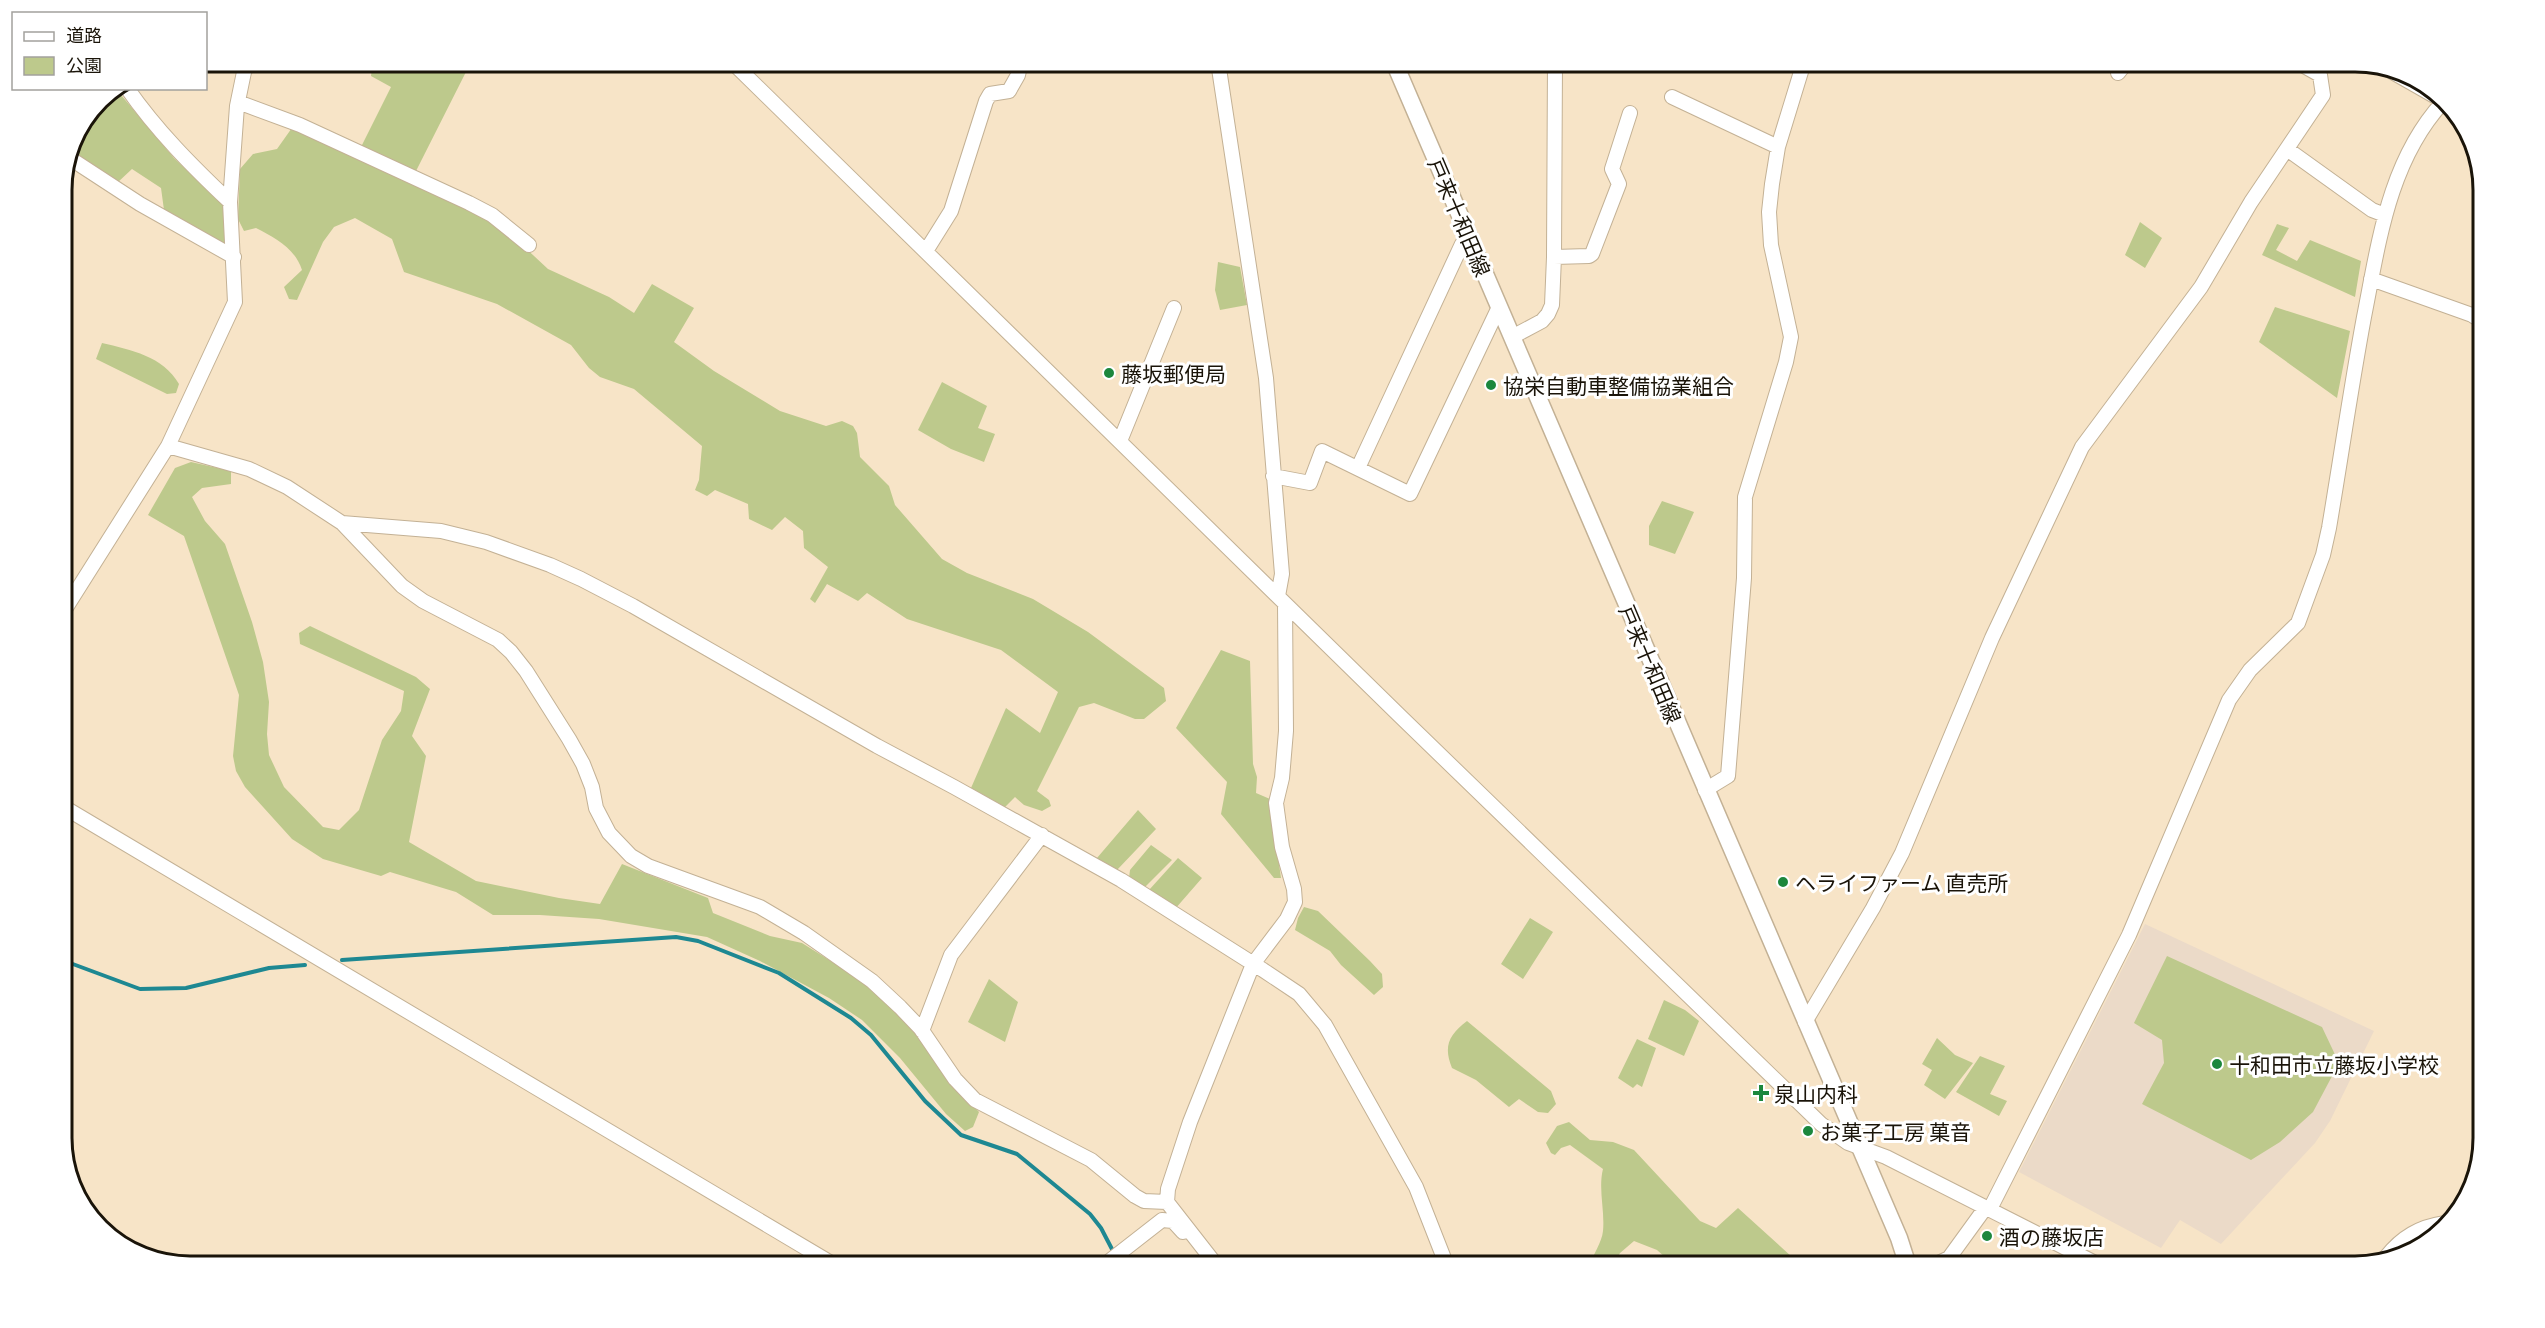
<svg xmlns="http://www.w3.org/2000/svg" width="2545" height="1328" font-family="Commissioner,'Noto Sans JP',sans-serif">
	<rect width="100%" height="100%" fill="#f7e4c7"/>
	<path fill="#ebdac8" d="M 2145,924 L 2374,1031 L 2330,1121 L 2315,1143 L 2221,1244 L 2180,1220 L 2161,1248 L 2019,1172 Z"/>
	<path fill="#bdc98c" d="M 362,62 L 471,62 L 415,173 L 361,147 L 391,87 L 371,76 L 372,68 Z
		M 116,89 L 174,158 L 223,204 L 227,239 L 224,246 L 164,210 L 161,188 L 132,169 L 117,183 L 69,151 C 74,128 95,100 116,89 Z
		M 294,125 L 463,203 L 505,229 L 548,269 L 609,297 L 634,313 L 652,284 L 694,308 L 674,342 L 714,371 L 780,411 L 826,426 L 842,421 L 853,426 L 857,433 L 860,457 L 889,486 L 895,505 L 942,559 L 967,573 L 1033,599 L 1088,632 L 1164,688 L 1166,701 L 1144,719 L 1135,719 L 1094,703 L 1079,707 L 1037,791 L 1049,800 L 1051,806 L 1042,811 L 1024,805 L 1015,797 L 1005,807 L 971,788 L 1006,708 L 1040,733 L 1058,692 L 1001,650 L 907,619 L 867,593 L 858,601 L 827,584 L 815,603 L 810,599 L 828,567 L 804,548 L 803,531 L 785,517 L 772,530 L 749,519 L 748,504 L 715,490 L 707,496 L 695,490 L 699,480 L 702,446 L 634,389 L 600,377 L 589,368 L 571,345 L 497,304 L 404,272 L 392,239 L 355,218 L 334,227 L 323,242 L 297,300 L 289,299 L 284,287 L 302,270 C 295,248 275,238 256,228 L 244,231 L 238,219 L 240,169 L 253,154 L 277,149 Z
		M 2140,222 L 2162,238 L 2145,268 L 2125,255 Z
		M 2277,224 L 2289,228 L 2276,250 L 2297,261 L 2310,240 L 2361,261 L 2355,297 L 2262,255 Z
		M 1218,262 L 1240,267 L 1247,305 L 1220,310 L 1215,290 Z
		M 2275,307 L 2350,331 L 2337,398 L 2259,342 Z
		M 102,343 C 131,350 163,356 179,384 L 176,393 L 167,394 L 96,359 Z
		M 942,382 L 987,406 L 978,428 L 995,434 L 984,462 L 951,449 L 918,430 Z
		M 191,462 L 231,471 L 231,484 L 202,488 L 192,497 L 205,521 L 225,544 L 252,622 L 263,662 L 269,702 L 267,734 L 269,755 L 284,787 L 323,827 L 339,830 L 359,810 L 382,740 L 401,711 L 404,691 L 300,644 L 299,633 L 310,626 L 416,677 L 430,689 L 412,736 L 426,756 L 409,842 L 476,881 L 559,898 L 600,904 L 622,864 L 708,898 L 713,913 L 770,936 L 802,943 L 877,990 L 923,1042 L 943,1073 L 979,1112 L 973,1127 L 965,1131 L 946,1114 L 900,1058 L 862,1020 L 829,998 L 760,961 L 707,937 L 599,919 L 540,915 L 493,915 L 456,892 L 390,872 L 381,876 L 323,859 L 292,839 L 245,787 L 236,771 L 233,756 L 239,695 L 184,536 L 148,515 L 175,468 Z
		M 1662,501 L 1694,512 L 1675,554 L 1649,545 L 1649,526 Z
		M 1221,650 L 1250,661 L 1253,764 L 1257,777 L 1256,793 L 1270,799 L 1281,878 L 1274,878 L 1221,814 L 1227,782 L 1176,728 Z
		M 1138,810 L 1156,829 L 1117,870 L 1097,858 Z
		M 1151,845 L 1172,860 L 1144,888 L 1129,878 L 1130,870 Z
		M 1178,858 L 1202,878 L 1175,909 L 1149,890 Z
		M 1304,907 L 1318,911 L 1370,961 L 1382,974 L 1383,987 L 1374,995 L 1341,965 L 1330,951 L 1295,930 L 1298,918 Z
		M 1530,918 L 1553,932 L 1523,979 L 1501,964 Z
		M 2167,956 L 2322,1027 L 2339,1063 L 2313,1112 L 2280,1142 L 2251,1160 L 2142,1104 L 2164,1063 L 2162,1040 L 2134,1023 Z
		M 989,979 L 1018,1002 L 1005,1042 L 968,1022 Z
		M 1664,1000 L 1685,1010 L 1699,1021 L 1684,1056 L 1648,1039 Z
		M 1467,1021 L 1551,1091 L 1556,1104 L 1548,1113 L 1538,1112 L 1519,1099 L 1509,1107 L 1476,1080 L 1452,1068 C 1443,1046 1449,1035 1467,1021 Z
		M 1937,1038 L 1955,1055 L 1973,1063 L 1945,1099 L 1924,1085 L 1932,1070 L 1922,1064 Z
		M 1637,1039 L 1656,1048 L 1642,1087 L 1637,1084 L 1633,1088 L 1618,1078 Z
		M 1980,1056 L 2005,1066 L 1990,1094 L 2007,1101 L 1999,1116 L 1956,1092 Z
		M 1569,1122 L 1590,1140 L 1613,1142 L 1634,1150 L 1700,1221 L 1716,1228 L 1738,1208 L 1792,1257 L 1808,1266 L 1748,1266 L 1738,1260 L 1725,1263 L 1722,1266 L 1675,1266 L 1657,1250 L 1634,1241 L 1620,1253 L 1613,1266 L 1589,1266 C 1593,1255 1602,1242 1603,1231 C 1605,1210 1598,1189 1603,1169 L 1570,1145 L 1561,1148 L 1555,1155 L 1551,1153 L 1546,1143 L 1557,1126 Z"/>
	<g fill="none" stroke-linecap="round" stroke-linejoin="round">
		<path stroke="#1e8892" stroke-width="4" d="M 62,960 L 140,989 L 186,988 L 269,968 L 305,965
			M 342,960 L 676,937 L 698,941 L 779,973 L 851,1018 L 871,1035 L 925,1101 L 961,1135 L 1017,1154 L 1090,1214 L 1101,1228 L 1114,1253"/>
		<g stroke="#c3b195" stroke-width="16">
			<path id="minor" d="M 732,62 L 1400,716 L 1821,1124 L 1848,1143 L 1886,1157 L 2101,1266
				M 1218,62 L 1266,378 L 1282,574 L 1278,596
				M 2387,69 L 2438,98
				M 2118,73 L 2127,62
				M 127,88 C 157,131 192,166 230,202
				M 1672,97 L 1778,147
				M 238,102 L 300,125 L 469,203 L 492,215 L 529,245
				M 2287,149 L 2372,210 L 2385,215
				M 68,157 L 140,204 L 234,257
				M 926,251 L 951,211 L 986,101 L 990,94 L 1009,91 L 1018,75 L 1021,62
				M 1554,257 L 1589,256 L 1592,254 L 1619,184 L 1612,169 L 1630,113
				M 2371,279 L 2472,315 L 2483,322
				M 1512,337 L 1542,321 L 1548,314 L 1552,305 L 1554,257 L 1555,62
				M 1120,441 L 1174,308
				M 168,446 L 249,469 L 287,487 L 342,523 L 402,586 L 423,601 L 498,640 L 511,652 L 526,671 L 569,739 L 583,764 L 592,787 L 596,808 L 609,833 L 631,856 L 648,866 L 760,907 L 804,933 L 872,981 L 900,1007 L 921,1029 L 955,1079 L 975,1100 L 1091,1160 L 1135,1196 L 1144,1201 L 1167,1202
				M 1358,468 L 1462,244 L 1470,241
				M 1273,476 L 1310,483 L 1322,451 L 1410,494 L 1499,307
				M 342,523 L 441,531 L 486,542 L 550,565 L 581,579 L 633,606 L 877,746 L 954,787 L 1121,880 L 1263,970 L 1299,994 L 1325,1025 L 1416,1187 L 1447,1266
				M 62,614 L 168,446 L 235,302 L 230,202 L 237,106 L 244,72 L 249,62
				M 1705,790 L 1728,776 L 1744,578 L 1745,497 L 1786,362 L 1791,337 L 1771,245 L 1769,212 L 1772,184 L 1778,147 L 1804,62
				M 62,806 L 836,1266
				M 1805,1022 L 1873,908 L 1902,853 L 1992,638 L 2082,447 L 2201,287 L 2251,202 L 2323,95 L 2320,75 L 2297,62
				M 922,1031 L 951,955 L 1042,835
				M 1990,1209 L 2129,935 L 2229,700 L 2250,670 L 2298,623 L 2323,555 L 2329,528 C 2341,457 2351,387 2364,317 C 2379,241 2389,161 2443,102
				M 2386,1257 C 2402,1237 2419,1227 2445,1223
				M 1103,1266 L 1162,1220 L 1173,1221 L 1183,1232
				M 1217,1266 L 1167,1202 L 1168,1189 L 1190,1122 L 1253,964 L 1287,919 L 1295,902 L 1294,889 L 1282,847 L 1276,803 L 1282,778 L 1286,731 L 1285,604
				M 1932,1266 L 1949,1258 L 1986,1207"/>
		</g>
		<g stroke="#c3b195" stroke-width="19">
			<path id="major" d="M 1394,62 L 1899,1238 L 1908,1266"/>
		</g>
		<use href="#minor" stroke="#fff" stroke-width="14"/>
		<use href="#major" stroke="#fff" stroke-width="16"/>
	</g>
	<g fill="#1c873d" stroke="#fff" stroke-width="2">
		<circle cx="1109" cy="373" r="6"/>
		<circle cx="1491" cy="385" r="6"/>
		<circle cx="1783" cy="882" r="6"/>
		<circle cx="2217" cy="1064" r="6"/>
		<path d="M1758 1084h6v6h6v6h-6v6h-6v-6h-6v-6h6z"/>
		<circle cx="1808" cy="1131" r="6"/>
		<circle cx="1987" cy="1236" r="6"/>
	</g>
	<g text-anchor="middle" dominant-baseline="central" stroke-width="6" stroke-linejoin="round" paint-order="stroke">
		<g font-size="21" fill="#1a1409" stroke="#fff">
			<text transform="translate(1460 217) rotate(67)">戸来十和田線</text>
			<text transform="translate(1651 664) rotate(67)">戸来十和田線</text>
		</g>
		<g font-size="21" fill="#1a1409" stroke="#fff" text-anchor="start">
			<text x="1121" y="373">藤坂郵便局</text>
			<text x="1503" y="385">協栄自動車整備協業組合</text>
			<text x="1795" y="882">ヘライファーム 直売所</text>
			<text x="2229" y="1064">十和田市立藤坂小学校</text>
			<text x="1774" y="1093">泉山内科</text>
			<text x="1820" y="1131">お菓子工房 菓音</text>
			<text x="1999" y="1236">酒の藤坂店</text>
		</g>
	</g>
	<path d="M0 0H2545V1328H0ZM190 72H2355A118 118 0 0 1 2473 190V1138A118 118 0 0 1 2355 1256H190A118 118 0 0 1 72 1138V190A118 118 0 0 1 190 72Z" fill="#fff" fill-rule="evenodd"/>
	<path fill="none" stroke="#1a1409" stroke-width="3" d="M190 72H2355A118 118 0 0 1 2473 190V1138A118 118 0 0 1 2355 1256H190A118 118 0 0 1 72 1138V190A118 118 0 0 1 190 72Z"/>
	<rect x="12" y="12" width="195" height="78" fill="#ffffff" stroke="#a3a19d" stroke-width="1.5"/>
	<rect x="24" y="32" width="30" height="9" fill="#ffffff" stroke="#a3a19d" stroke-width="1.5"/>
	<text x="66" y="42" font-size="18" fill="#1a1409">道路</text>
	<rect x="24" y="57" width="30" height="18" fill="#bdc98c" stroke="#a3a19d" stroke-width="1.5"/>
	<text x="66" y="72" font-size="18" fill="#1a1409">公園</text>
</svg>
